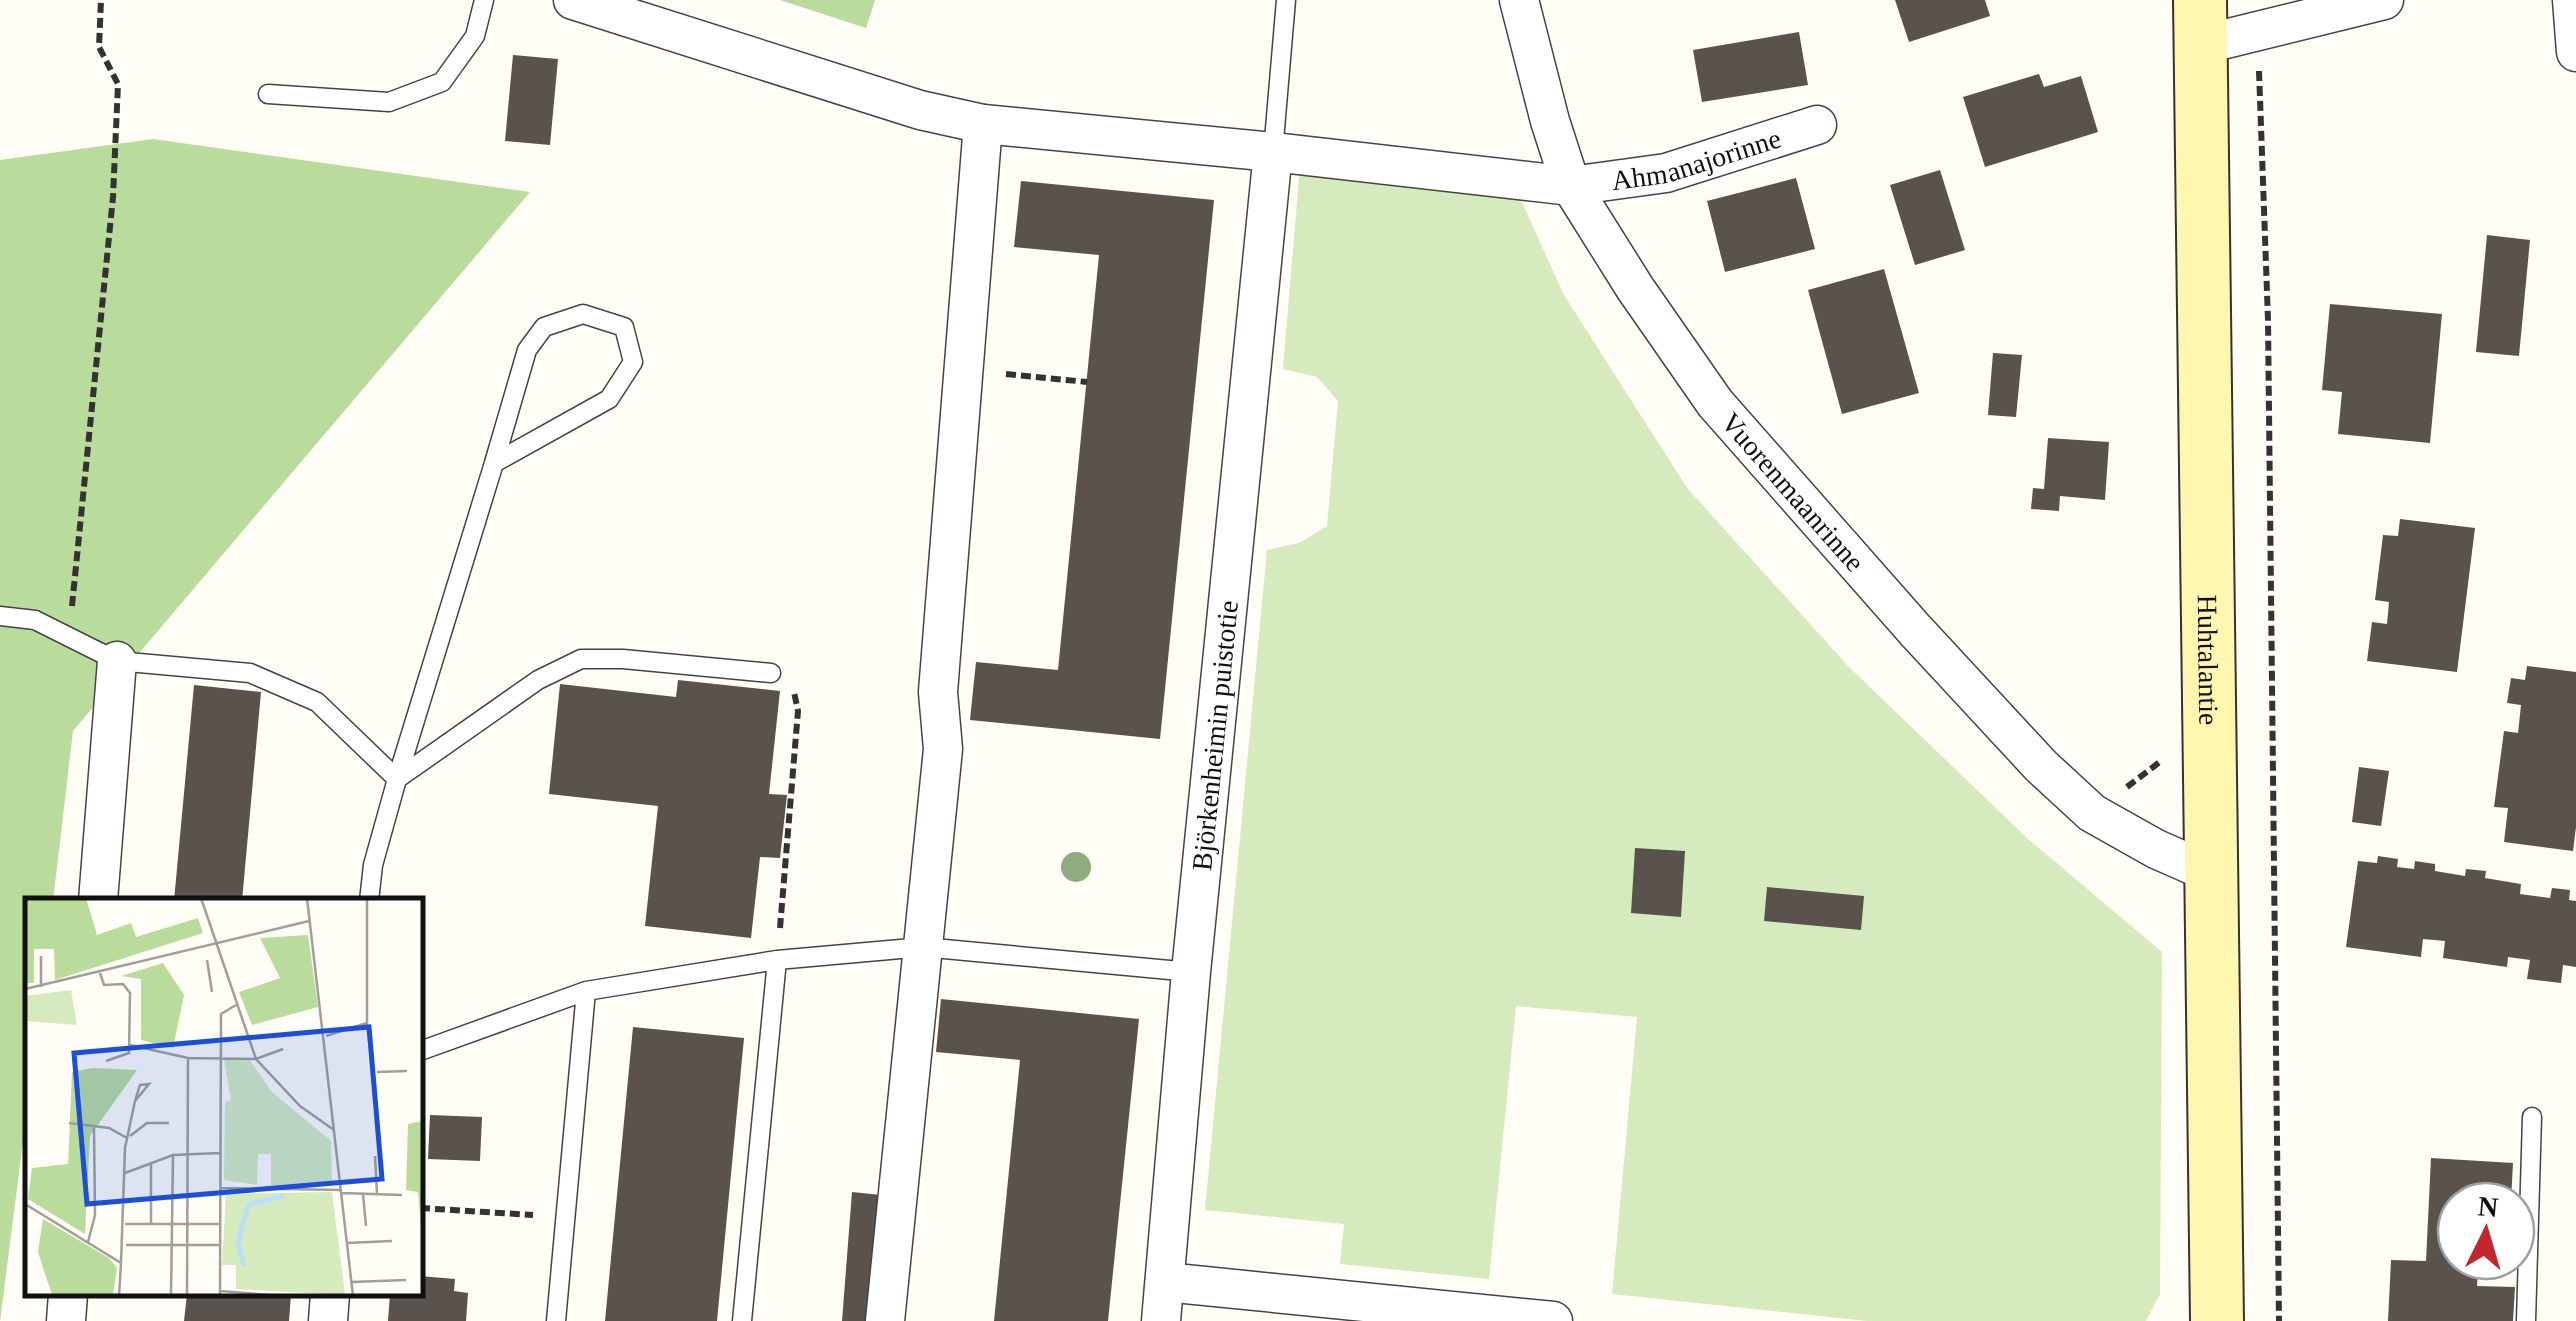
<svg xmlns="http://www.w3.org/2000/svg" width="2576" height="1321" font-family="'Times New Roman',serif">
	<rect width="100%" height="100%" fill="#fffdf5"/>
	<path fill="#d5ebbd" d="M 1300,166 L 1515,187 L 1564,295 L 1687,488 L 1849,667 L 2028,839 L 2162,952 L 2160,1294 L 2146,1321 L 1867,1321 L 1612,1294 L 1637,1017 L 1516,1006 L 1489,1279 L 1340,1264 L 1344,1224 L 1205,1210 L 1267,550 L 1299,543 L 1327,526 L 1338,401 L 1317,377 L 1283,369 Z"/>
	<path fill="#b9dc9c" d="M 780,0 L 875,0 L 866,28 Z
		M 153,139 L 530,192 L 73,731 L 53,901 L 28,901 L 27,1111 L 0,1321 L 0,160 Z"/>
	<path fill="#5a524d" d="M 1895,0 L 1985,0 L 1990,16 L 1909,42 Z
		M 1799,32 L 1808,85 L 1702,102 L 1693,50 Z
		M 513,55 L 558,59 L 550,145 L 505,141 Z
		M 2039,74 L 2044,87 L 2081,76 L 2098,132 L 1985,167 L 1963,97 Z
		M 1940,170 L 1965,250 L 1915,265 L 1890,185 Z
		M 1796,178 L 1815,249 L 1725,272 L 1707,201 Z
		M 1021,181 L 1214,200 L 1160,739 L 970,720 L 976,662 L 1058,670 L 1099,255 L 1014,247 Z
		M 2487,235 L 2530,240 L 2519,356 L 2476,352 Z
		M 1884,269 L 1919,393 L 1842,414 L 1808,290 Z
		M 2330,304 L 2442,314 L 2430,443 L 2338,434 L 2342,392 L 2322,390 Z
		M 1993,353 L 2022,355 L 2016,417 L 1988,415 Z
		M 2048,438 L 2109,442 L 2105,500 L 2060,496 L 2059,511 L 2031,509 L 2033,488 L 2044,489 Z
		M 2400,519 L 2475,528 L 2457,672 L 2367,661 L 2372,622 L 2387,624 L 2389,602 L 2375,600 L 2383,535 L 2398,536 Z
		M 2527,666 L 2576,672 L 2576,827 L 2573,851 L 2504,842 L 2508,808 L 2494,807 L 2504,731 L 2518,733 L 2521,705 L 2507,703 L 2511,678 L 2525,680 Z
		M 678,680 L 780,691 L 769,794 L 787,795 L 780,858 L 760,857 L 751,938 L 645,926 L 658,806 L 549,794 L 560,684 L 676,697 Z
		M 194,685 L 261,692 L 242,901 L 174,901 Z
		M 2359,767 L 2389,771 L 2381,826 L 2352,822 Z
		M 1635,848 L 1685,851 L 1681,917 L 1631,913 Z
		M 2378,856 L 2398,859 L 2397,867 L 2414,869 L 2415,861 L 2435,864 L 2435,871 L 2465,876 L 2466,869 L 2486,871 L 2485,878 L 2521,884 L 2520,894 L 2550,898 L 2552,888 L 2570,890 L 2569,900 L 2576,901 L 2576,967 L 2563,965 L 2561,983 L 2527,979 L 2530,960 L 2508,957 L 2507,967 L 2443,958 L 2445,941 L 2423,939 L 2421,957 L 2346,947 L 2358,861 L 2377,863 Z
		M 1767,887 L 1864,896 L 1861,930 L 1764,921 Z
		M 941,999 L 1139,1019 L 1108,1321 L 994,1321 L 1020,1060 L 936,1052 Z
		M 633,1027 L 744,1038 L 717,1321 L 605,1321 Z
		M 430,1115 L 482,1117 L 480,1161 L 428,1159 Z
		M 2431,1158 L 2513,1163 L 2511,1201 L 2456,1201 L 2456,1261 L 2509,1261 L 2508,1274 L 2478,1273 L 2477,1286 L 2515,1287 L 2513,1321 L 2388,1321 L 2391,1260 L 2426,1261 Z
		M 852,1192 L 881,1195 L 871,1321 L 842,1321 Z
		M 420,1276 L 455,1279 L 454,1291 L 468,1293 L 466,1321 L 388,1321 L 390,1294 L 420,1294 Z
		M 187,1294 L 291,1294 L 289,1321 L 184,1321 Z"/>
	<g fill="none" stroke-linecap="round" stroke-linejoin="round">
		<g stroke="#444" stroke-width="21">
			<path id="lane" d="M 268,94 L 389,102 L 442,82 L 475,36 L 484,0
				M 1273,152 L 1286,0
				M 0,616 L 35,620 L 117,661 L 250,673 L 317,702 L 397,779
				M 397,779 L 538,680 L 581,659 L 623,659 L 771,673
				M 369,901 L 373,865 L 397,779 L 494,463 L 609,399 L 633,362 L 624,327 L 583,314 L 544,327 L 527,350 L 494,463
				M 420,1051 L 586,991 L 777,960 L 923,947 L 1191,972
				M 556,1321 L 586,991
				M 742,1321 L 777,960
				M 2526,1321 L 2532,1117"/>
		</g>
		<g stroke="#444" stroke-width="41">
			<g id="street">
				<path id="s1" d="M 573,0 L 920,110 L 983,124 L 1273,152 L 1571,186 L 1666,173 L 1817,125"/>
				<path id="s2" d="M 1519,0 L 1550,121 L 1571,186 L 1635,288 L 1715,403 L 1915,630 L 2041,766 L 2092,813 L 2156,849 L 2213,874"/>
				<path d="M 2572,0 L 2576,52"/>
				<path d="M 2201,45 L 2384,0"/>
				<path d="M 98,901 L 117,661"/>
				<path d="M 1165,1282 L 1553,1321"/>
				<path d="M 66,1321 L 68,1294"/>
				<path d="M 328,1321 L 330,1294"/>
				<path d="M 885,1321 L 943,749 L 938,692 L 983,124"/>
				<path id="s3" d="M 1161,1321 L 1191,972 L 1273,152"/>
			</g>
		</g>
		<g stroke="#333" stroke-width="56">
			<g id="secondary">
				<path id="s4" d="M 2200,0 L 2217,1321"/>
			</g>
		</g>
		<path stroke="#333" stroke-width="6" stroke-dasharray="10 5" stroke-linecap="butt" d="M 2259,71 L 2268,320 L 2279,1321
			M 1006,374 L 1087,382
			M 72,606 L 113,197 L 118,84 L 99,47 L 101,0
			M 2127,787 L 2161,761
			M 780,928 L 798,711 L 794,692
			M 420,1208 L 533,1215"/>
		<use href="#lane" stroke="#fff" stroke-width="18"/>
		<use href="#street" stroke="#fff" stroke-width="38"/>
		<use href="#secondary" stroke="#fff6b0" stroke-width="52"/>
	</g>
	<circle fill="#8dad7f" cx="1076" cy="867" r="15"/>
	<g text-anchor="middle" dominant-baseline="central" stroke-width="10" stroke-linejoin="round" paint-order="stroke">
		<g font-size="28" fill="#111" stroke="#fff">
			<text stroke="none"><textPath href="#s1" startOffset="1148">Ahmanajorinne</textPath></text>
			<text stroke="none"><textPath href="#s2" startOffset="572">Vuorenmaanrinne</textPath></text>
			<text stroke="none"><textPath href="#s4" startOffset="660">Huhtalantie</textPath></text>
			<text stroke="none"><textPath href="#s3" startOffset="588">Björkenheimin puistotie</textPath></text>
		</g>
	</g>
	<g transform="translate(25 898)">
		<rect width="398" height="398" fill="#fffdf5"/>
		<path d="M 46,92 L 52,127 L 0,123 L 0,98 ZM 199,161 L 224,161 L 247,194 L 306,243 L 307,286 L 246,287 L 246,256 L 233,256 L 232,287 L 199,282 L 200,205 L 206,202 ZM 307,294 L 320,397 L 211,391 L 211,367 L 197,367 L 201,296 Z" fill="#d5ebbd"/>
		<path d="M 0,0 L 61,0 L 72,37 L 106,25 L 111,39 L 173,20 L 178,35 L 30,82 L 29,51 L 9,51 L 9,85 L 0,85 ZM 283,37 L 293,109 L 227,127 L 214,94 L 255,80 L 235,40 ZM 138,65 L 159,97 L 148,150 L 116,142 L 116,81 L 96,78 ZM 68,170 L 112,172 L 65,238 L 60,336 L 3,301 L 7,270 L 43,266 L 47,174 ZM 397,223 L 398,223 L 397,339 L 393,294 L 381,292 L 383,226 ZM 18,321 L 84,360 L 92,370 L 88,397 L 27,397 L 13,354 Z" fill="#b9dc9c"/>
		<path fill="none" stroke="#b9e0f7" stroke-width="5" d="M 219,368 L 213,343 L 224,306 L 259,298"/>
		<path fill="none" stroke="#a09f9a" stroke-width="2.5" d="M 176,0 L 231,161 L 275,208 L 309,232M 282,0 L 328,398M 16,58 L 16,89M 182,62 L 187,94M 75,75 L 79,87 L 98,86 L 105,95 L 104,155 L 81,163M 0,91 L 284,23M 342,125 L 351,201M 301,138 L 342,125 L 342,0M 105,147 L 163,160 L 231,161 L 258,151M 352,174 L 382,173M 44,225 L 84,230 L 102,240M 105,238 L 122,225 L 144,225M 350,258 L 352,296M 100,275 L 148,257 L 195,255M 195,290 L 317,292M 317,295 L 377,297M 338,296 L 341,328M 0,306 L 96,365 L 94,398M 100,326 L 195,326M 126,326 L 126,264M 63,344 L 70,317 L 69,230M 322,345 L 367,343M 101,347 L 195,347M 96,365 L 100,250 L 110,203 L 124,186 L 115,187 L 110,203M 327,384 L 381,382M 195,393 L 259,398M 146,398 L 148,257M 162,398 L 163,160M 195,398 L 196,116 L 211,107"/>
		<path fill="#1d4ed8" fill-opacity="0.15" stroke="#1d4ed8" stroke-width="5" d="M 344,129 L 357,281 L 62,306 L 49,155 Z"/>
		<rect width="398" height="398" fill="none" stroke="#111" stroke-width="5"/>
	</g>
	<g transform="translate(2486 1231) rotate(5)"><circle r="48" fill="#ffffff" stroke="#a0a0a0" stroke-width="2.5"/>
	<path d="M0-8L18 38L0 25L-18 38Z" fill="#c4262e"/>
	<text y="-15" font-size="28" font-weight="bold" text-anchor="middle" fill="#111111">N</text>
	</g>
</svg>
